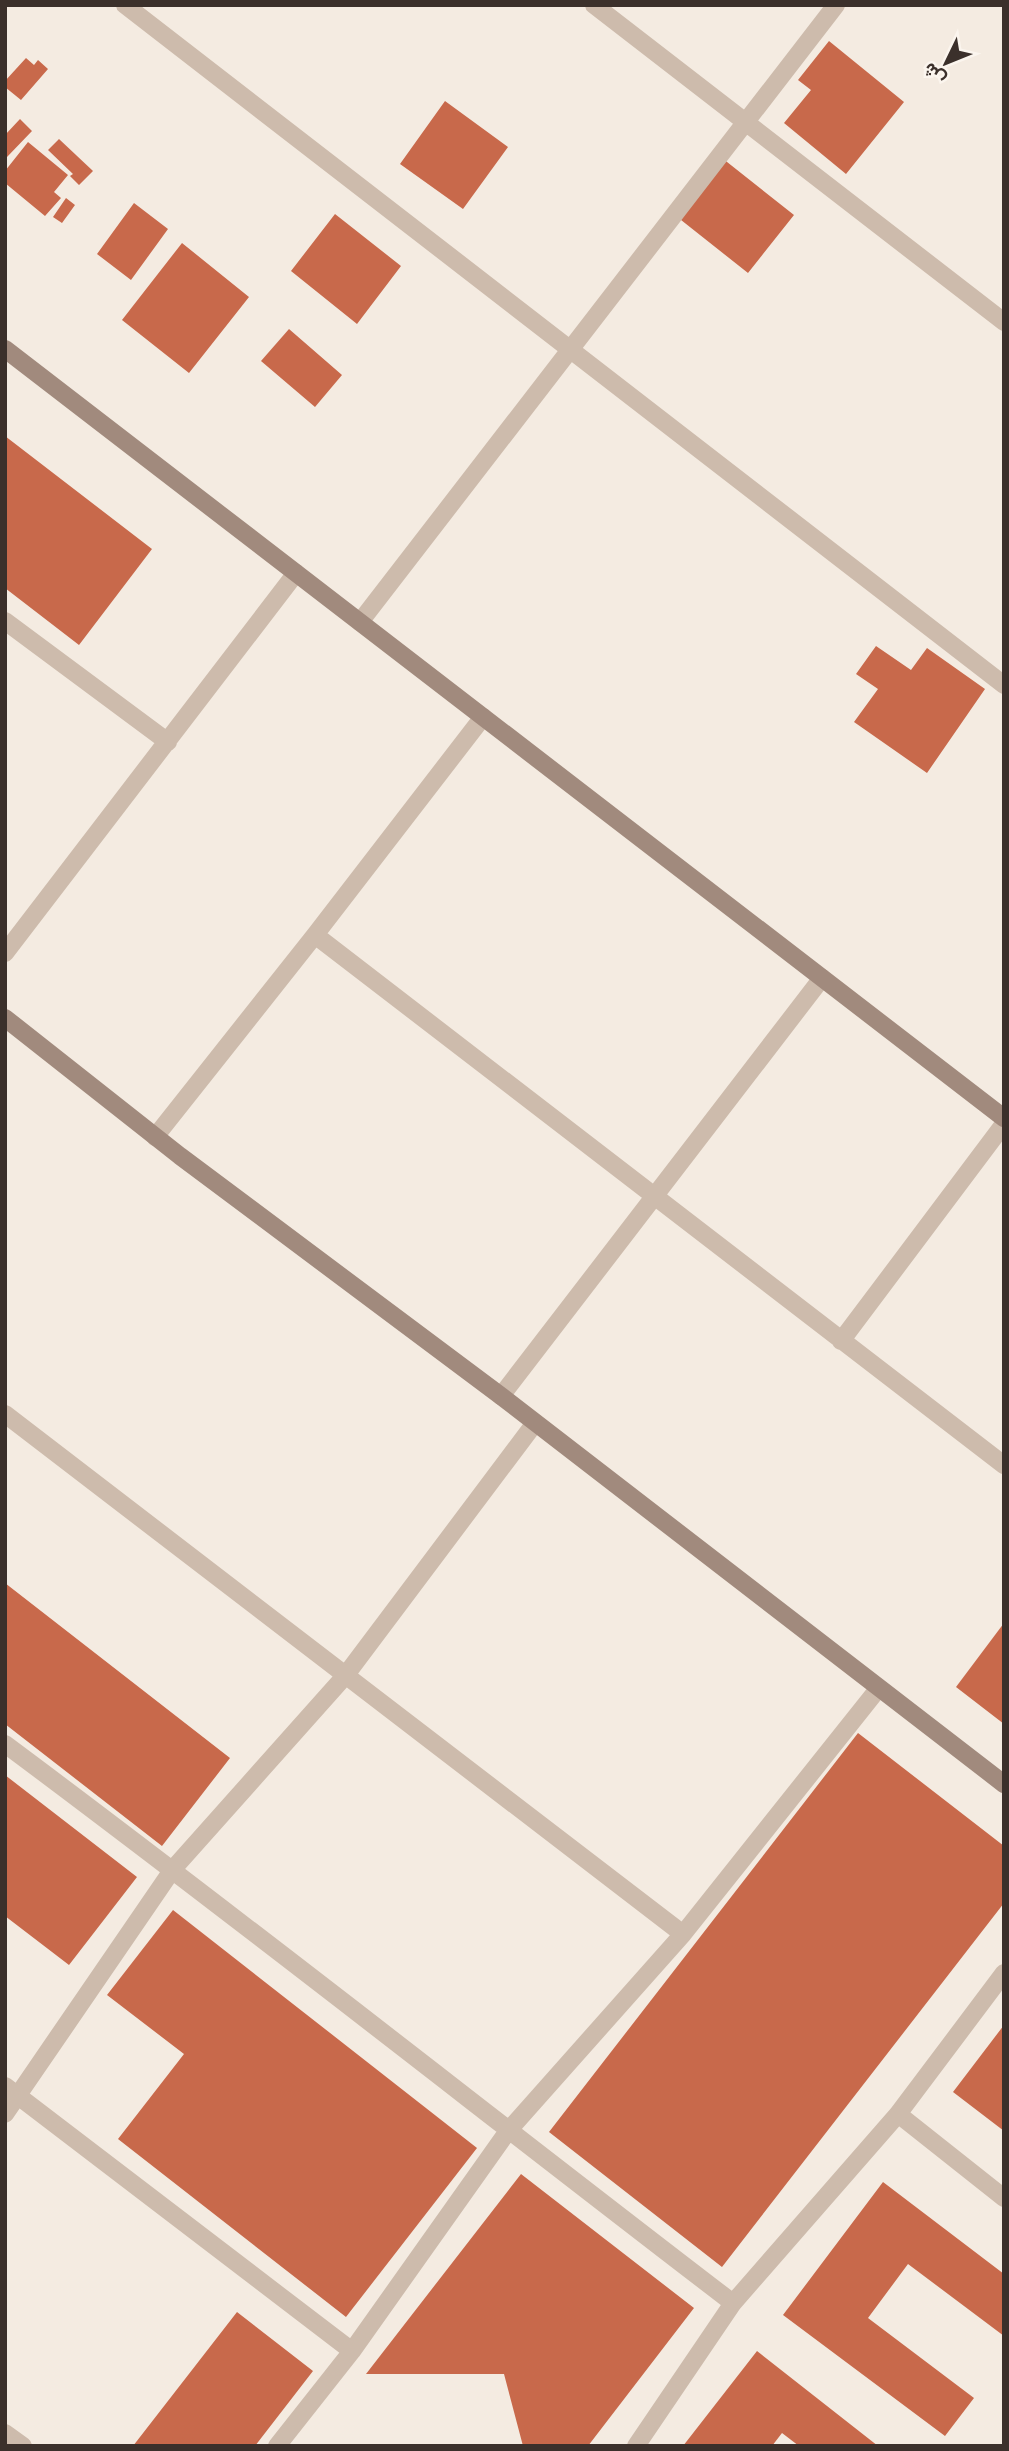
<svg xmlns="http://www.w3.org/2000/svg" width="1009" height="2451" font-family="Quicksand,Vazirmatn,sans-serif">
	<rect width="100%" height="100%" fill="#f4ebe1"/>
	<path fill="#c8694b" d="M 829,41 L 904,102 L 846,174 L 784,123 L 811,90 L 798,80 Z
		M 26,58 L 34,65 L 38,60 L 48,69 L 21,100 L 5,87 L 5,81 Z
		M 445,101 L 508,147 L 463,209 L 400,164 Z
		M 20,119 L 32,131 L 7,157 L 5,155 L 5,135 Z
		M 59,139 L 93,171 L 79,185 L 70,176 L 73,174 L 48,150 Z
		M 28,142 L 68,175 L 54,192 L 61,198 L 45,216 L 5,183 L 5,171 Z
		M 722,158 L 794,215 L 748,273 L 676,216 Z
		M 66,198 L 75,205 L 62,223 L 53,217 Z
		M 134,203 L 168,229 L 131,280 L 97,254 Z
		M 335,214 L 401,266 L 357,324 L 291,271 Z
		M 182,243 L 249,297 L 189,373 L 122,320 Z
		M 289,329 L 342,375 L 315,407 L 261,361 Z
		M 5,436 L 152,549 L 79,645 L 5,588 Z
		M 876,646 L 911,670 L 927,648 L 985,689 L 927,773 L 854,722 L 878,689 L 856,674 Z
		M 5,1583 L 230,1758 L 162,1846 L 5,1724 Z
		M 1004,1623 L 1004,1724 L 956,1687 Z
		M 858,1733 L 1004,1846 L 1004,1903 L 722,2267 L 549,2132 Z
		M 5,1775 L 137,1877 L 69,1965 L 5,1916 Z
		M 173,1910 L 477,2148 L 346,2317 L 118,2139 L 184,2054 L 107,1995 Z
		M 1004,2025 L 1004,2131 L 953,2092 Z
		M 521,2174 L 694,2308 L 588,2446 L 523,2446 L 504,2374 L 366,2374 Z
		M 883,2182 L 1004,2274 L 1004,2336 L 908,2264 L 868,2318 L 974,2398 L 945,2436 L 783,2315 Z
		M 237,2312 L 313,2371 L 255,2446 L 133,2446 Z
		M 757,2351 L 878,2446 L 799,2446 L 782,2433 L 772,2446 L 683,2446 Z"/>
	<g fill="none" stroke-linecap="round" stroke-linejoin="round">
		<path stroke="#cdbbac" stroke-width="18" d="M 125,5 L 1004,685
			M 594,5 L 1004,322
			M 5,621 L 168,742
			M 360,622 L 836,5
			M 315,935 L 1004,1465
			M 5,953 L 296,573
			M 155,1137 L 315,935 L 483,717
			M 841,1341 L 1004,1124
			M 501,1396 L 822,978
			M 5,1414 L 683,1934
			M 5,1744 C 251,1927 490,2117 733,2303
			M 5,2086 L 352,2351
			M 5,2114 L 173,1869 L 345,1676 L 535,1423
			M 898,2114 L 1004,2198
			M 5,2433 L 23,2446
			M 277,2446 L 352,2351 L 508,2131 L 683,1934 L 878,1689
			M 636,2446 L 733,2303 L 898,2114 L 1004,1973"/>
		<path stroke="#a18a7d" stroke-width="18" d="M 5,349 L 1004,1118
			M 5,1018 L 180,1156 L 501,1396 L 1004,1784"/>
	</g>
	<rect width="1009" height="2451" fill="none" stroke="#3b302b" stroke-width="14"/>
	<g transform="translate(946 63) rotate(227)" stroke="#fbf5ee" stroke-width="5" paint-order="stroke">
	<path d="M0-5L12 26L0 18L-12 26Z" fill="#3b302b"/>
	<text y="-10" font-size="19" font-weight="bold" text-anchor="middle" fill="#3b302b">ش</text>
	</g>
</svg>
